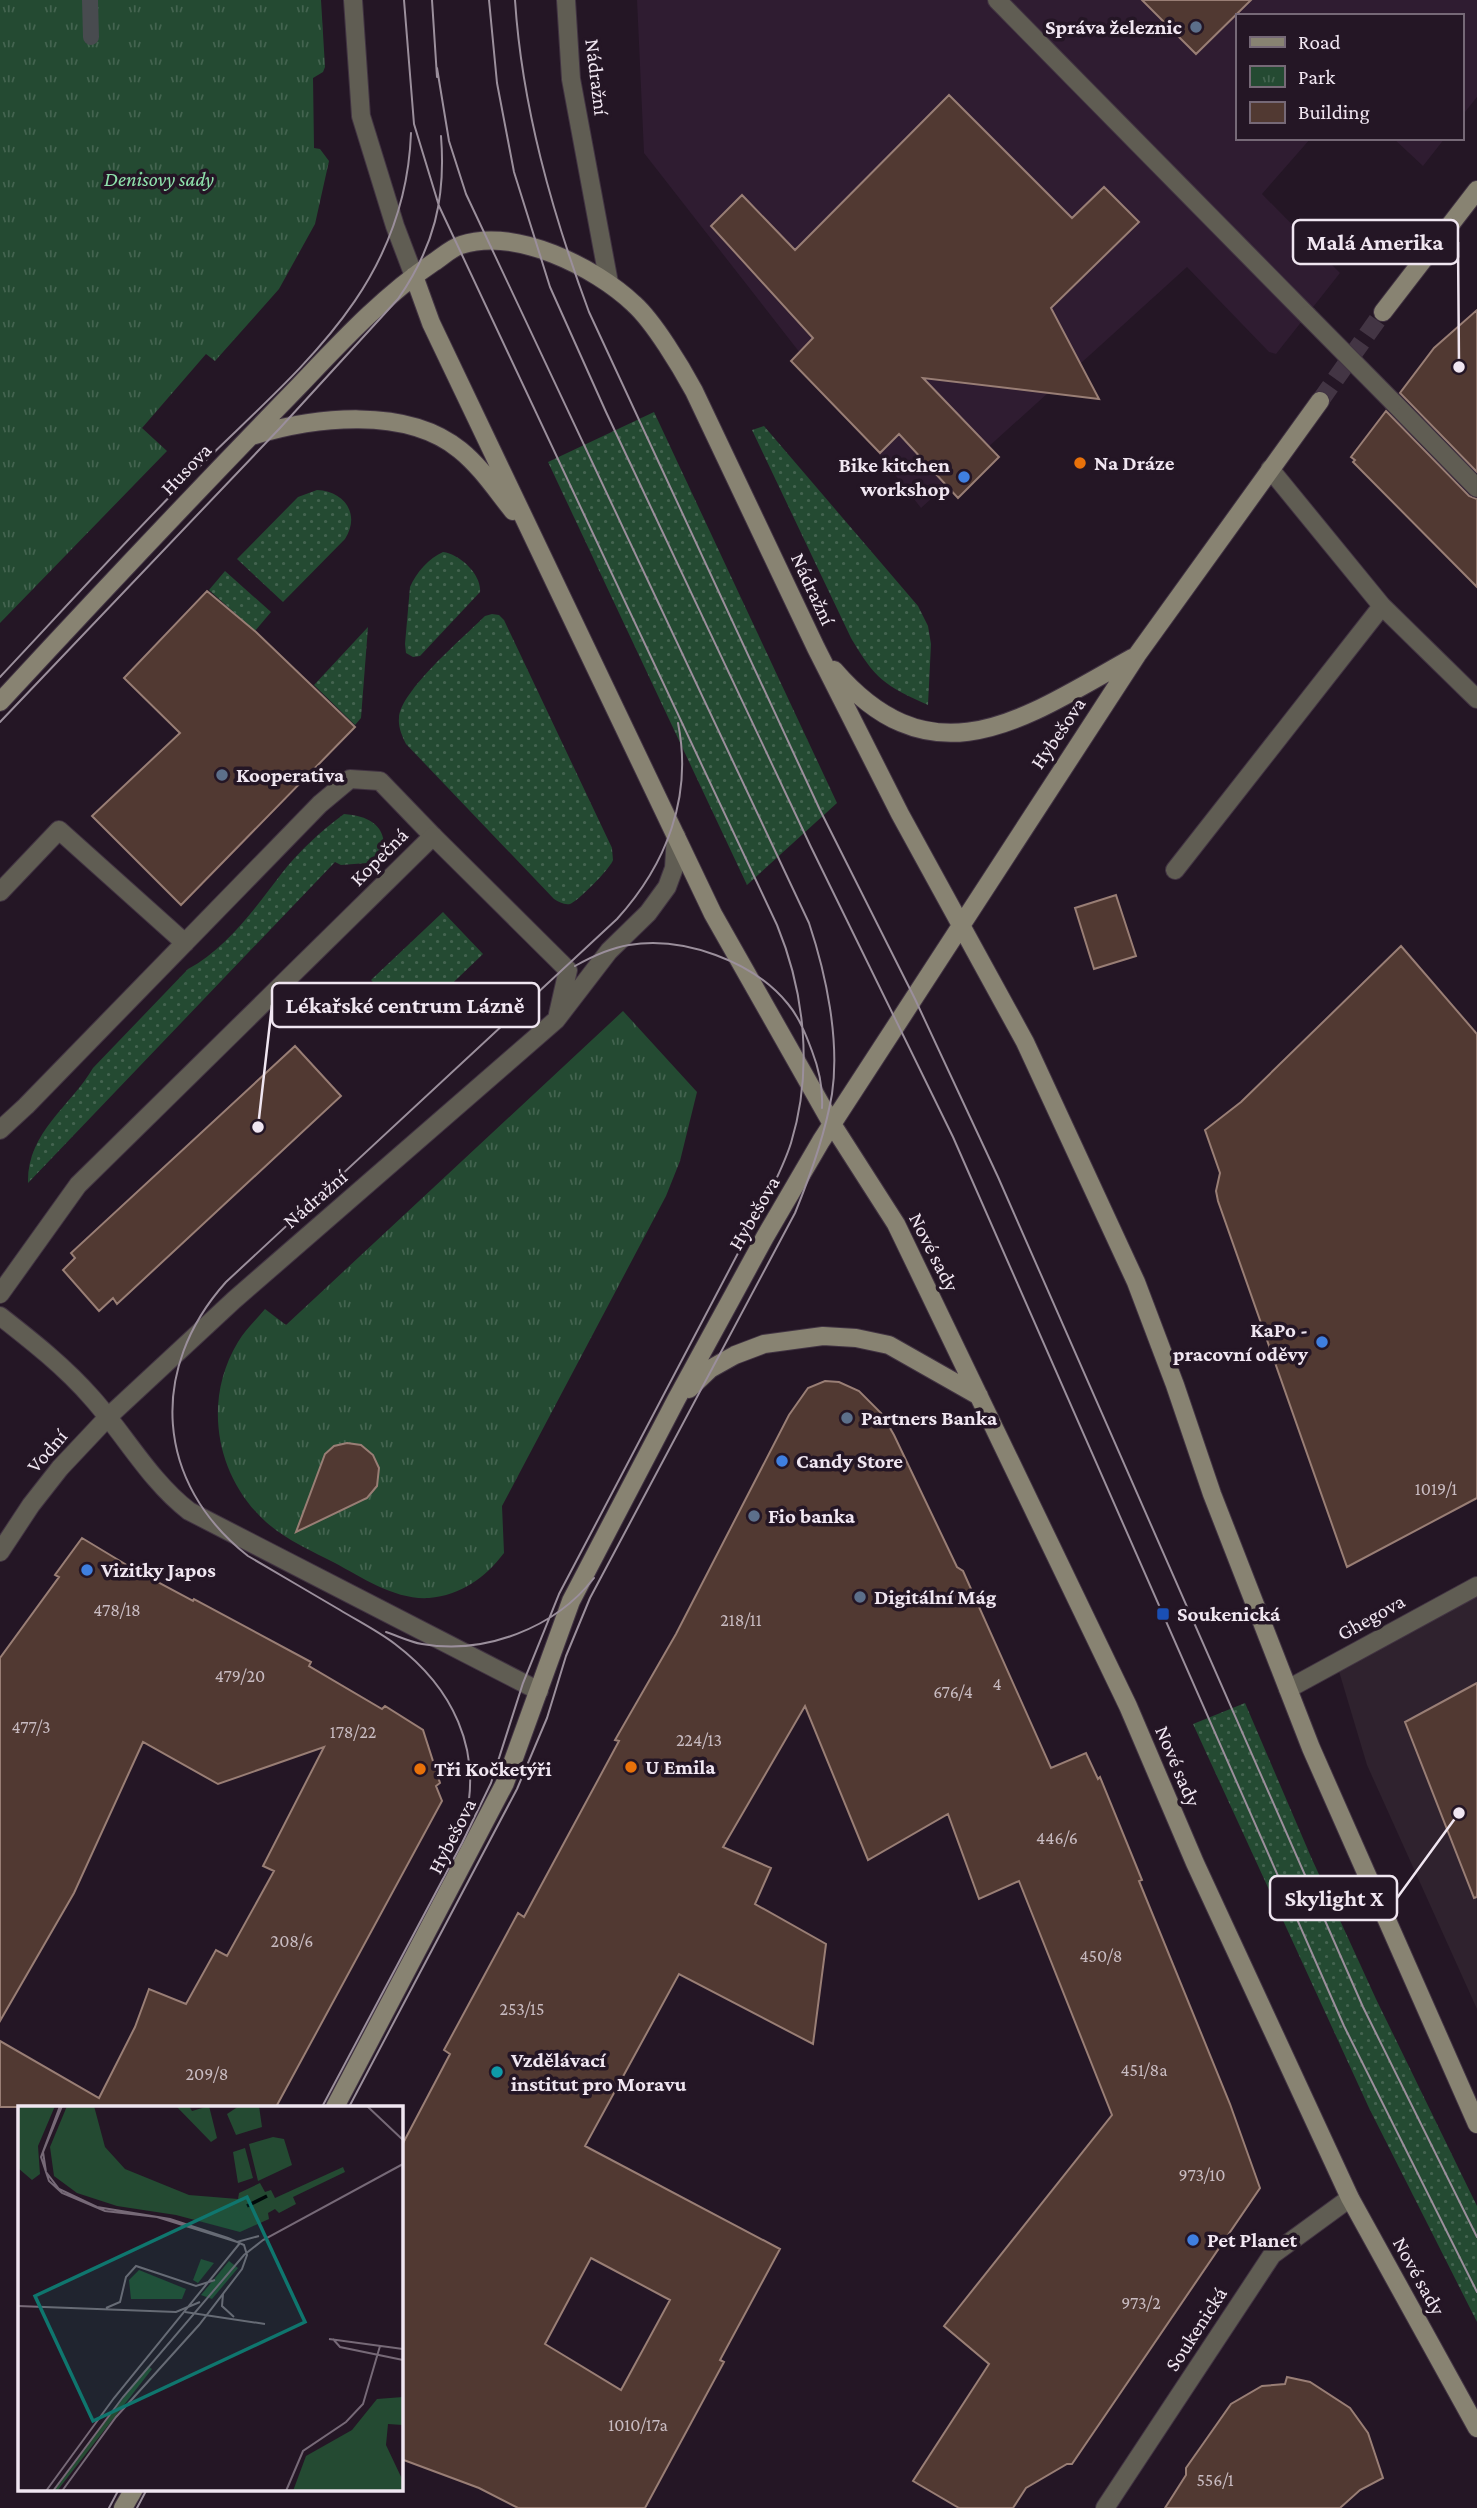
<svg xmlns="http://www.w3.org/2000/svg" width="1477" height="2508" font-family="'Crimson Pro',serif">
	<defs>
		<pattern id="grass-dots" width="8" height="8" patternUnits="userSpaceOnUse" patternTransform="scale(1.75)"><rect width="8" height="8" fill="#244a32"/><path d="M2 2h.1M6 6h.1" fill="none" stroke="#446450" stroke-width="1.8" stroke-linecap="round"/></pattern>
		<pattern id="park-tufts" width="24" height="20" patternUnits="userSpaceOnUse" patternTransform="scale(1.75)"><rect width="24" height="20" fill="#244a32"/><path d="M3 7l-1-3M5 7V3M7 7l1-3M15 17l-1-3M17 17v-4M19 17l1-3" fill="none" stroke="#446450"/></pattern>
	</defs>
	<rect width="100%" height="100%" fill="#241625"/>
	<path fill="#2f222e" d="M 1477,1593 L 1477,2009 L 1367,1765 L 1338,1668 Z"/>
	<path fill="#2f1c31" d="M 637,0 L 1477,0 L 1477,97 L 1461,117 L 1461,16 L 1237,16 L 1237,138 L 1311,138 L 1262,194 L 1340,273 L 1276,354 L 1269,352 L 1187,267 L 921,508 L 644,153 Z
		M 1393,138 L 1445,138 L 1423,166 Z"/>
	<path fill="url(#grass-dots)" d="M 654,412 L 837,803 L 747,885 L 548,462 Z
		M 764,426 L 918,606 L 928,626 L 931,644 L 928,705 C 885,686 875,679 851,638 L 752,430 Z
		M 317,490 C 344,491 361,514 345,539 L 283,602 L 237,559 L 298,497 Z
		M 443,552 C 460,554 482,575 480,592 L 420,656 L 413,657 L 406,653 L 405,644 L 410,587 C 416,573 429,558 443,552 Z
		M 225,571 L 271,612 L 255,631 L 209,590 Z
		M 492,614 L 499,615 L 504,620 L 612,848 C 612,850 613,858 613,860 C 611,868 577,902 570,904 C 564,905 559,902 554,899 L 406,744 C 402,736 398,727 399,718 C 400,691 464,637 485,616 Z
		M 368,627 L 361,718 L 355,725 L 314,685 Z
		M 344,814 C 374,816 392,831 380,862 L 341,865 L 335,862 L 28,1183 C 27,1132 70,1107 93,1068 L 188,969 C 226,949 256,907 282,873 C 299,851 321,831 344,814 Z
		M 443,912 L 483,954 L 411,1023 L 371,980 Z
		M 1245,1703 L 1311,1857 L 1376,1999 L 1477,2206 L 1477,2322 L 1369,2108 L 1193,1724 Z"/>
	<path fill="url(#park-tufts)" d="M 0,0 L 321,0 L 325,67 L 323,72 L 313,78 L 314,148 L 320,149 L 329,161 L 315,224 L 279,289 L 215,361 L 206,354 L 142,428 L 167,451 L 0,623 Z
		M 623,1011 L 697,1092 L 680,1161 L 666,1196 L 502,1506 L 504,1553 C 485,1578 461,1595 429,1598 C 395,1600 363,1578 335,1563 C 312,1551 286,1540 266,1522 C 216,1477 202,1401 238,1342 C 245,1330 256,1320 265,1309 L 286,1325 Z"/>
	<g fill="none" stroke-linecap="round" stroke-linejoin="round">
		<path stroke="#484b4f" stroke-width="16" d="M 90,0 L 91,37"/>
	</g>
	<path fill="#513932" stroke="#997e75" stroke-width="2" fill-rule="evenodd" d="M 1142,0 L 1251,0 L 1196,54 Z
		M 949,95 L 1072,218 L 1104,187 L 1139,222 L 1051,308 L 1099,399 L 923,378 L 999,457 L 958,498 L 899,434 L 880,453 L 791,361 L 813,338 L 711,226 L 742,195 L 795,250 Z
		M 1477,310 L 1477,472 L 1400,393 L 1434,348 Z
		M 1386,411 L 1469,496 L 1477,499 L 1477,587 L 1353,462 L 1355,460 L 1351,457 Z
		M 207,591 L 256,632 L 355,727 L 181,905 L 92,816 L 180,733 L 124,678 Z
		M 1116,895 L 1136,956 L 1094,969 L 1075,908 Z
		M 1401,946 L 1477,1034 L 1477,1498 L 1347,1567 L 1218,1201 L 1216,1191 L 1220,1173 L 1205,1130 L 1241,1102 Z
		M 295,1046 L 341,1096 L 117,1304 L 113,1298 L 99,1311 L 63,1270 L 75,1258 L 71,1253 Z
		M 825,1381 L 839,1382 L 859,1391 L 882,1414 L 894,1435 L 957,1567 L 963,1571 L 1051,1768 L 1086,1753 L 1098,1779 L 1100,1777 L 1142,1880 L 1139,1881 L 1230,2104 L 1260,2188 L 1072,2464 L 1067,2464 L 1026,2488 L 1013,2508 L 959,2508 L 913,2481 L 989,2364 L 944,2326 L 1112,2115 L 1019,1881 L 979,1899 L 948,1814 L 868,1860 L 805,1706 L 723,1847 L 771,1868 L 755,1904 L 826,1944 L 813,2044 L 679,1974 L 585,2146 L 780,2249 L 720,2360 L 724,2362 L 645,2508 L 518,2508 L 479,2488 L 401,2459 L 401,2147 L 450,2054 L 444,2050 L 518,1913 L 524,1917 L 619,1741 L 615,1740 L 676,1634 L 789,1415 L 808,1388 ZM 591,2258 L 670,2300 L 621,2390 L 545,2344 Z
		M 347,1443 L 361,1445 L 373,1455 L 379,1468 L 377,1486 L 367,1498 L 296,1532 L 325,1454 L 334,1446 Z
		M 82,1538 L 135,1570 L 193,1601 L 194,1599 L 311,1662 L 309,1666 L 382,1709 L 385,1706 L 423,1730 L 440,1783 L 436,1786 L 442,1801 L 276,2107 L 0,2107 L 0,2041 L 99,2098 L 135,2027 L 149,1989 L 186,2004 L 216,1950 L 227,1956 L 274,1871 L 263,1866 L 324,1747 L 218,1784 L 143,1742 L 74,1893 L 0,2021 L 0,1658 L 59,1577 L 55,1575 Z
		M 1477,1683 L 1477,1897 L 1474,1898 L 1405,1722 Z
		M 1287,2377 L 1310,2382 L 1350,2408 L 1368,2433 L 1383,2478 L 1360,2490 L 1340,2508 L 1165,2508 L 1186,2475 L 1186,2468 L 1231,2404 L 1262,2386 L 1285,2384 Z"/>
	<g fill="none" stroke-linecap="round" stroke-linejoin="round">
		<path stroke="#433544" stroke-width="18" stroke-dasharray="18 9" stroke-linecap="butt" d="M 1320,401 L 1383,312"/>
		<g stroke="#413342" stroke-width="20">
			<path id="lane" d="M 997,0 L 1307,315
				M 1393,402 L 1477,488
				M 1270,469 L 1382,606 L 1477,699
				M 1175,870 L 1382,606
				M 0,892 L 59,830 L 185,943
				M 0,1130 L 26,1106 L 320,804 L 350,779 L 380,781 L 433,836"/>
		</g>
		<g stroke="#413342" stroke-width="20">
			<path id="street" d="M 353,0 L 361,116 L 395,226 L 414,276
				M 566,0 L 571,79 L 609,283
				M 0,1294 L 78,1185 L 433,836 L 568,970 L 558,1014
				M 0,1316 C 32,1341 65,1367 92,1398 C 125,1435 150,1481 189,1511 L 539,1691
				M 0,1552 L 31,1505 L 60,1468 L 108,1417 L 234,1300 L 556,1020 L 609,951 L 648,913 L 667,887 L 674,868 L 676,836
				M 1288,1689 L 1477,1586
				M 1105,2508 L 1272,2255 L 1350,2198"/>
		</g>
		<g stroke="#413342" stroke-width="20">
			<path id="secondary" d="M 414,276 L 431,323 L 713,914 L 832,1124 L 896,1224 L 1128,1706 L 1195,1863 L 1350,2198 L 1477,2428
				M 1383,312 L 1477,190
				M 252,436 C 314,417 406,406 460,450 C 481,467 496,490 513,511
				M 834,670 C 934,786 1026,717 1132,658
				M 0,702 C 98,596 197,491 298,387 C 340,343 383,296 434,262 C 442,257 451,248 461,245 C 515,227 595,267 634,304 C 654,322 681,367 694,391 L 816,648 L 900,814 L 1025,1042 L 1136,1282 L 1175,1385 L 1212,1494 L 1311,1748 L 1477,2124
				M 689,1389 L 710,1369 L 735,1355 L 764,1344 L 823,1336 L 856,1338 L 889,1345 L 979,1396
				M 335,2107 L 505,1783 L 571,1601 L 676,1400 L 765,1237 L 821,1141 L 1137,655 L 1320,401
				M 123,2508 L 134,2489"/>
		</g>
		<use href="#lane" stroke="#605d53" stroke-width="18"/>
		<use href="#street" stroke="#605d53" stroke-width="18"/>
		<use href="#secondary" stroke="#888372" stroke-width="18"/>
		<path stroke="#9b8f9c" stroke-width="2" d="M 432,0 L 437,77
			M 489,0 L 497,83 L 514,172 L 550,287 L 606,412 L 811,847 L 953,1137 L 1344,2026 L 1477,2292
			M 515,0 C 522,107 552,212 589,312 L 820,810 L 915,999 L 998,1177 L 1363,2007 L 1477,2237
			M 0,677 C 61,612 121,546 183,483 C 287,377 405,296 411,133
			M 0,722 L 280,428 L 398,299 C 434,247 446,199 441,136
			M 575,966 C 591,957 610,948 629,945 C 683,936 753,961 788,1004 C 799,1017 806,1035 812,1051 C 819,1069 823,1089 822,1108
			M 386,1632 C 398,1636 410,1642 422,1644 C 485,1655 555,1628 594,1578
			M 465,1821 C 483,1749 452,1687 395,1644 C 378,1631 358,1621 340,1610 C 309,1592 279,1574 248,1556 C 155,1483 148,1369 226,1282 L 617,919 C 666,865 693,797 678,723
			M 322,2107 L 462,1843 L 491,1783 L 523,1683 L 559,1594 L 767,1198 C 776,1180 785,1162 791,1143 C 813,1071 805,993 777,925 L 439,206 L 414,124 L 404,0
			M 349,2107 L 517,1789 L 547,1718 L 566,1656 L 590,1598 L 795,1213 C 811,1174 825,1135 832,1094 C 840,1040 826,974 809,923 L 466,194 L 449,141 L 437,68
			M 109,2508 L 119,2489
			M 137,2508 L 147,2489"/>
		<g stroke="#413342" stroke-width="20" stroke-linecap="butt">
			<path id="lane-bridge" d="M 1307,315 L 1393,402"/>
		</g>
		<use href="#lane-bridge" stroke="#605d53" stroke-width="18"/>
	</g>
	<g fill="#5c6f8a" stroke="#241625" stroke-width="2.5">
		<circle cx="1196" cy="27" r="7"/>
		<circle cx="222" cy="775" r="7"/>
		<circle cx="847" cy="1418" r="7"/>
		<circle cx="754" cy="1516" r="7"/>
		<circle cx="860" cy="1597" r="7"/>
	</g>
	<g fill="#e8710a" stroke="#241625" stroke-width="2.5">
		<circle cx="1080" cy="463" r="7"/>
		<circle cx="631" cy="1767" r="7"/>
		<circle cx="420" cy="1769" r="7"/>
	</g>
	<g fill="#3f7fe0" stroke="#241625" stroke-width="2.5">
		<circle cx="964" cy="477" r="7"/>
		<circle cx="1322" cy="1342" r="7"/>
		<circle cx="782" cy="1461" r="7"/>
		<circle cx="87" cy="1570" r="7"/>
		<circle cx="1193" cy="2240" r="7"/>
	</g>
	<rect fill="#1a4fb4" stroke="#241625" stroke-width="2.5" x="1156" y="1607" width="14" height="14" rx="3.5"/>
	<circle fill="#0f9aa8" stroke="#241625" stroke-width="2.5" cx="497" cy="2072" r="7"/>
	<g text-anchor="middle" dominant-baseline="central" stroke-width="7" stroke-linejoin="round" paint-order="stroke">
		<g font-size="18" fill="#c8bbc1">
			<text x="1436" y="1489">1019/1</text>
			<text x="117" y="1610">478/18</text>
			<text x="741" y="1620">218/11</text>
			<text x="240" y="1676">479/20</text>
			<text x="997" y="1684">4</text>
			<text x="953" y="1692">676/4</text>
			<text x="31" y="1727">477/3</text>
			<text x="353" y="1732">178/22</text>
			<text x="699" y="1740">224/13</text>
			<text x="1057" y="1838">446/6</text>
			<text x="292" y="1941">208/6</text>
			<text x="1101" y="1956">450/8</text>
			<text x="522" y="2009">253/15</text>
			<text x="1144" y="2070">451/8a</text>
			<text x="207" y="2074">209/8</text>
			<text x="1202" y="2175">973/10</text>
			<text x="1141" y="2303">973/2</text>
			<text x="638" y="2425">1010/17a</text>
			<text x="1215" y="2480">556/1</text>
		</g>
		<g font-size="21" font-weight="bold" fill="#f0e6f1" stroke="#241625" text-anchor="start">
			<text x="1182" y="27" text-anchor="end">Správa železnic</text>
			<text x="1094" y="463">Na Dráze</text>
			<text x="950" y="465" text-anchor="end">Bike kitchen<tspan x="950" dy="24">workshop</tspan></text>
			<text x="236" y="775">Kooperativa</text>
			<text x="1308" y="1330" text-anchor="end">KaPo -<tspan x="1308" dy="24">pracovní oděvy</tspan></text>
			<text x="861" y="1418">Partners Banka</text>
			<text x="796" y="1461">Candy Store</text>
			<text x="768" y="1516">Fio banka</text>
			<text x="101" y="1570">Vizitky Japos</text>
			<text x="874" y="1597">Digitální Mág</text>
			<text x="1177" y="1614">Soukenická</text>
			<text x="645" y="1767">U Emila</text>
			<text x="434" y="1769">Tři Kočketýři</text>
			<text x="511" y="2060">Vzdělávací<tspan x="511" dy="24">institut pro Moravu</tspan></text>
			<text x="1207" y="2240">Pet Planet</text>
		</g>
		<g font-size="21" fill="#f0e6f1" stroke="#241625">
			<text transform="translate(597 77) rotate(83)">Nádražní</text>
			<text transform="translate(186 469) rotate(-46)">Husova</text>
			<text transform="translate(813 589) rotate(65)">Nádražní</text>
			<text transform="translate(1058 733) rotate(-56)">Hybešova</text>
			<text transform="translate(379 857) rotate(-45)">Kopečná</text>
			<text transform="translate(315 1199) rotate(-41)">Nádražní</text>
			<text transform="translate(754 1213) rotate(-60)">Hybešova</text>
			<text transform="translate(934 1252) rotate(63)">Nové sady</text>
			<text transform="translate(47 1451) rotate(-49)">Vodní</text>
			<text transform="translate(1371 1617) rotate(-29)">Ghegova</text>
			<text transform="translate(1178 1766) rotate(67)">Nové sady</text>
			<text transform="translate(452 1836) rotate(-63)">Hybešova</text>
			<text transform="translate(1419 2276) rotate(61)">Nové sady</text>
			<text transform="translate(1196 2329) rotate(-57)">Soukenická</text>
		</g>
		<g font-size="21" font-style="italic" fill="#8fe2ac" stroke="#241625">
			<text x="159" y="179">Denisovy sady</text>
		</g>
	</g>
	<g transform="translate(18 2106)">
		<rect width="385" height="385" fill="#241625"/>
		<path d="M 183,153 L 196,157 L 180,177 L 175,174 ZM 211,155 L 220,162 L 194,193 L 183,189 ZM 130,260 L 134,263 L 39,385 L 34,385 ZM 385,291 L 385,319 L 370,318 L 368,339 L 385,375 L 385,385 L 275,385 L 288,350 L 334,324 L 359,293 Z" fill="#244a32"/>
		<path d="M 0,0 L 37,0 L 20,40 L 22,68 L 14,74 L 0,62 ZM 49,0 L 76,0 L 87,41 L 107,63 L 171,89 L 220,93 L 221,87 L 242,77 L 247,86 L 253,84 L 257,92 L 325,61 L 327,66 L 275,91 L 278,98 L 261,107 L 257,103 L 250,107 L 251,113 L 222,126 L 158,109 L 99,100 L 59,87 L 36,70 L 32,41 ZM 121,164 L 168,183 L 164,193 L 113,193 L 111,174 Z" fill="#244a32"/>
		<path d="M 158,0 L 171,0 L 174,5 L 191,0 L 199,32 L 193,36 ZM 221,0 L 241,0 L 244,21 L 218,29 L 209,8 ZM 255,31 L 266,33 L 274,59 L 240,75 L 231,38 ZM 227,42 L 235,72 L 220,77 L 215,46 Z" fill="#244a32"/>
		<path fill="none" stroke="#00090a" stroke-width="3.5" d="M 229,100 L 249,90"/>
		<path fill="none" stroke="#766977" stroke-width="2" d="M 42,0 L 23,51 L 31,75 L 44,87 L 87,105 L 139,111 L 219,136 L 241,130M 349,0 L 385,34M 205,188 L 204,200 L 216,211M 0,200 L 158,206 L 182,196M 88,202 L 102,196 L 108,171 L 118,160 L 178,180 L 197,174M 167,206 L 247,218M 311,233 L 385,243M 315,233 L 322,241 L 385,254M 28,385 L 96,292 L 222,137M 35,385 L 105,291 L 226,149 L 245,134 L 385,58M 44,385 L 98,311 L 181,219 L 224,163 L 229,149 L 226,139 L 210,132 L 152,113 L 79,101 L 41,83 L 28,66 L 25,46 L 44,0M 268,385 L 285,345 L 328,316 L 345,298 L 362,240"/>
		<path fill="#0f766e" fill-opacity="0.15" stroke="#0f766e" stroke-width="3.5" d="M 229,91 L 287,216 L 75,315 L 17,190 Z"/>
		<rect width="385" height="385" fill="none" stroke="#f0e6f1" stroke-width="3.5"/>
	</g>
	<path fill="none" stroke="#f0e6f1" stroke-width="2.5" d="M1459 367L1458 242M258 1127L272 1005M1459 1813L1397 1898"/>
	<g fill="#f0e6f1" stroke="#241625" stroke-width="2.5">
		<circle cx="1459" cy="367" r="7"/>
		<circle cx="258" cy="1127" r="7"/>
		<circle cx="1459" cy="1813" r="7"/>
	</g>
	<g fill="#241625" stroke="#f0e6f1" stroke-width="2.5">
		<rect x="1293" y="220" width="165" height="44" rx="7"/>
		<rect x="272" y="983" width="267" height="44" rx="7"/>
		<rect x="1270" y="1876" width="127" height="44" rx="7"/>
	</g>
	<g font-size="23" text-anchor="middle" font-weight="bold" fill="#f0e6f1">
		<text x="1375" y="250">Malá Amerika</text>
		<text x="405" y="1013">Lékařské centrum Lázně</text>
		<text x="1334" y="1906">Skylight X</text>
	</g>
	<rect x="1236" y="14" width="228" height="126" fill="#241625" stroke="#766977" stroke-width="2"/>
	<rect x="1250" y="37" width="35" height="10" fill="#888372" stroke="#766977" stroke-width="2"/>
	<text x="1298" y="49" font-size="21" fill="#f0e6f1">Road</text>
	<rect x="1250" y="66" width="35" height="21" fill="url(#park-tufts)" stroke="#766977" stroke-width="2"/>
	<text x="1298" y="84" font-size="21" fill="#f0e6f1">Park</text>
	<rect x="1250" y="102" width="35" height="21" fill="#513932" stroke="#766977" stroke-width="2"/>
	<text x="1298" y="119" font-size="21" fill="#f0e6f1">Building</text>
</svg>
